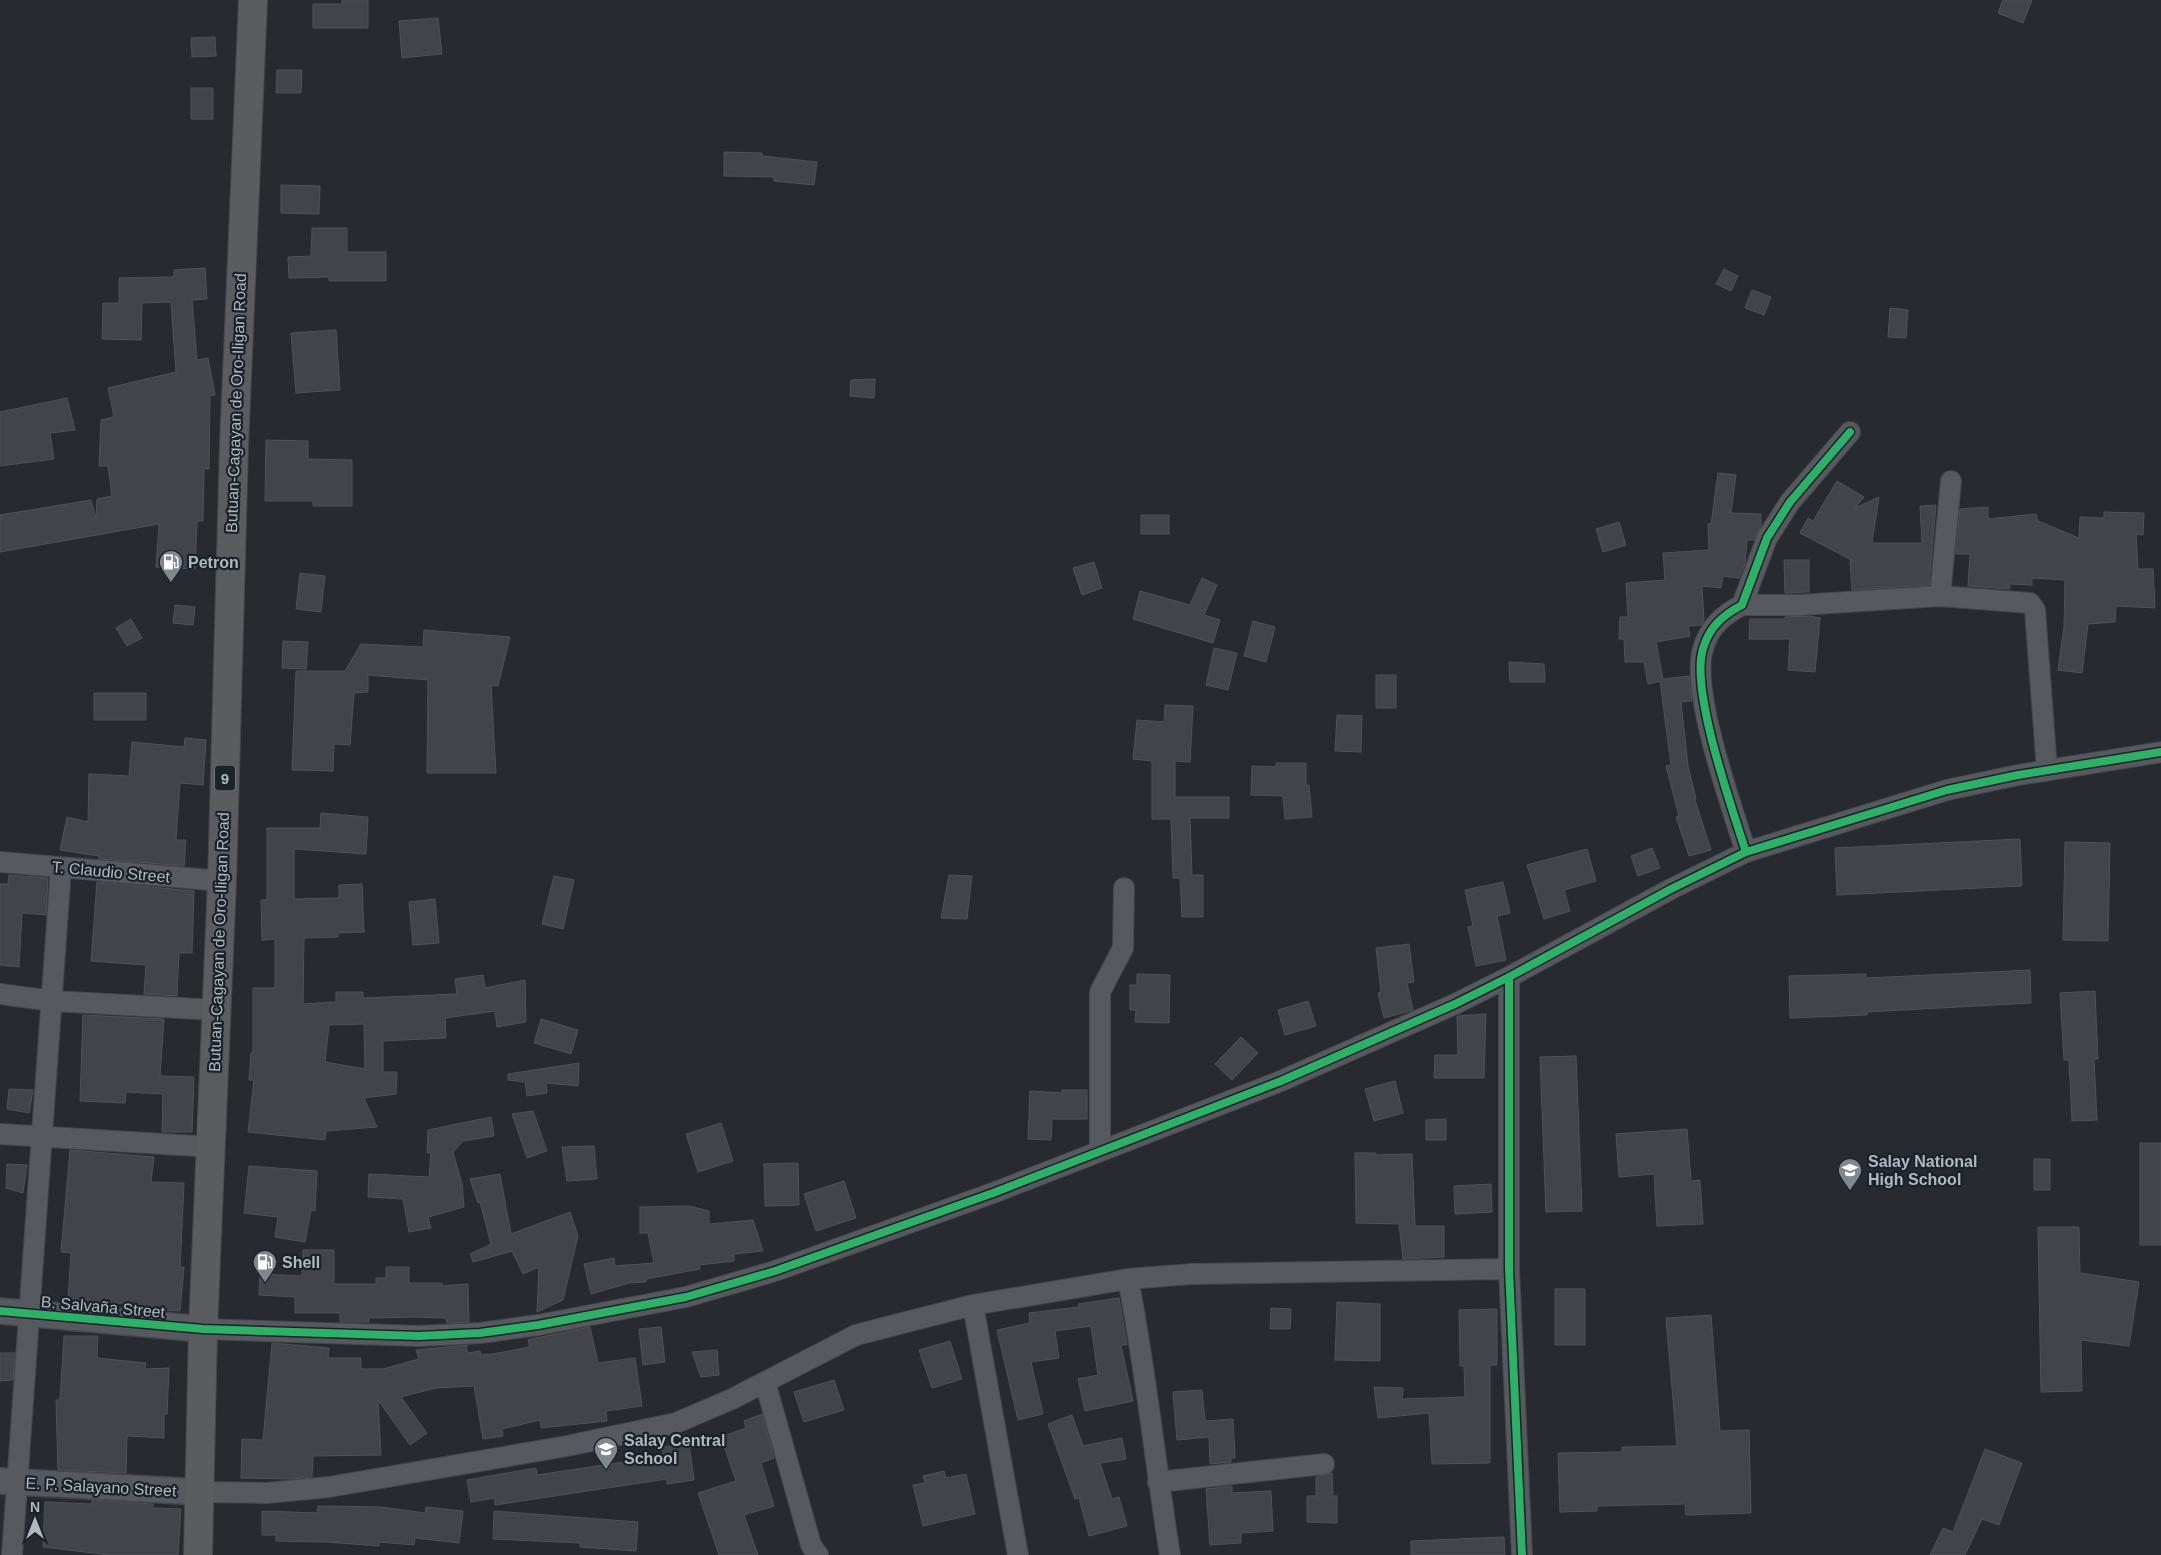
<svg xmlns="http://www.w3.org/2000/svg" width="2161" height="1555" font-family="Arial,sans-serif">
	<rect width="100%" height="100%" fill="#272b30"/>
	<path fill="#414448" stroke="#4f5358" fill-rule="evenodd" d="M 342,0 L 368,0 L 368,28 L 313,28 L 313,4 L 342,4 Z
		M 2003,0 L 2032,0 L 2023,23 L 1998,13 Z
		M 438,18 L 442,54 L 402,58 L 399,21 Z
		M 215,37 L 216,56 L 192,57 L 191,38 Z
		M 277,70 L 302,70 L 301,93 L 276,93 Z
		M 191,88 L 213,88 L 213,119 L 191,119 Z
		M 724,152 L 762,153 L 762,156 L 817,162 L 814,185 L 774,181 L 774,177 L 724,176 Z
		M 281,185 L 320,186 L 319,214 L 281,213 Z
		M 312,228 L 347,228 L 347,252 L 386,252 L 386,281 L 329,281 L 329,277 L 289,278 L 288,257 L 311,256 Z
		M 205,268 L 207,299 L 192,300 L 197,360 L 208,358 L 215,395 L 210,396 L 209,469 L 204,469 L 203,521 L 197,521 L 195,569 L 156,567 L 159,524 L 0,552 L 0,515 L 91,500 L 96,519 L 97,499 L 112,496 L 108,466 L 99,466 L 101,420 L 114,417 L 108,388 L 176,372 L 171,302 L 142,303 L 141,340 L 102,339 L 103,303 L 119,303 L 119,278 L 174,277 L 174,270 Z
		M 1724,269 L 1738,276 L 1731,291 L 1716,284 Z
		M 1752,290 L 1771,297 L 1764,315 L 1745,308 Z
		M 1890,308 L 1908,310 L 1906,338 L 1888,337 Z
		M 336,330 L 340,390 L 296,393 L 291,333 Z
		M 875,379 L 874,398 L 850,396 L 851,380 Z
		M 67,398 L 75,430 L 50,433 L 54,459 L 0,466 L 0,412 Z
		M 266,440 L 308,441 L 308,459 L 352,460 L 352,506 L 313,506 L 313,501 L 265,501 Z
		M 1718,473 L 1736,475 L 1731,513 L 1761,514 L 1761,526 L 1754,540 L 1747,540 L 1745,564 L 1739,578 L 1723,576 L 1721,588 L 1702,586 L 1704,620 L 1701,625 L 1688,626 L 1690,636 L 1656,642 L 1663,679 L 1689,676 L 1692,701 L 1681,702 L 1688,766 L 1696,799 L 1695,800 L 1711,850 L 1689,856 L 1676,817 L 1679,816 L 1666,766 L 1671,765 L 1660,681 L 1648,684 L 1644,662 L 1625,662 L 1624,639 L 1619,639 L 1620,617 L 1628,617 L 1626,583 L 1665,580 L 1663,553 L 1709,550 L 1708,524 L 1711,524 Z
		M 1837,481 L 1864,497 L 1855,508 L 1879,497 L 1872,543 L 1922,543 L 1920,506 L 1936,505 L 1929,585 L 1852,590 L 1850,561 L 1853,561 L 1800,533 L 1808,518 L 1813,521 Z
		M 1988,507 L 1988,519 L 2036,514 L 2038,521 L 2079,538 L 2080,517 L 2104,518 L 2104,512 L 2144,513 L 2143,535 L 2136,534 L 2138,569 L 2153,569 L 2155,608 L 2116,606 L 2115,622 L 2088,624 L 2082,673 L 2058,670 L 2064,627 L 2065,580 L 2032,578 L 2032,585 L 2010,584 L 2009,589 L 1968,586 L 1970,554 L 1956,554 L 1960,509 Z
		M 1141,515 L 1169,515 L 1169,534 L 1141,534 Z
		M 1619,522 L 1626,545 L 1603,552 L 1596,529 Z
		M 1784,560 L 1809,560 L 1809,592 L 1785,593 Z
		M 1094,562 L 1102,588 L 1082,595 L 1073,568 Z
		M 300,573 L 325,576 L 321,612 L 296,609 Z
		M 1202,578 L 1217,585 L 1204,615 L 1220,620 L 1213,643 L 1133,619 L 1140,591 L 1190,605 Z
		M 175,605 L 195,607 L 193,625 L 173,623 Z
		M 1810,616 L 1820,618 L 1815,672 L 1788,670 L 1790,639 L 1749,639 L 1750,619 L 1785,619 L 1785,617 Z
		M 131,619 L 142,638 L 127,646 L 116,628 Z
		M 1253,621 L 1275,627 L 1266,662 L 1244,656 Z
		M 424,630 L 510,637 L 498,686 L 491,685 L 496,773 L 427,773 L 428,680 L 368,675 L 368,692 L 354,693 L 350,745 L 334,744 L 333,771 L 292,770 L 296,671 L 345,671 L 361,644 L 423,647 Z
		M 283,641 L 308,642 L 306,669 L 282,668 Z
		M 1214,648 L 1237,653 L 1228,690 L 1206,685 Z
		M 1509,662 L 1544,664 L 1545,682 L 1510,682 Z
		M 1376,675 L 1396,675 L 1396,708 L 1376,708 Z
		M 94,693 L 146,693 L 146,720 L 94,720 Z
		M 1165,705 L 1193,706 L 1190,762 L 1175,761 L 1175,797 L 1229,797 L 1229,818 L 1190,818 L 1192,875 L 1203,875 L 1203,917 L 1182,917 L 1180,878 L 1173,878 L 1171,819 L 1152,819 L 1152,761 L 1133,759 L 1137,720 L 1164,722 Z
		M 1337,715 L 1362,716 L 1361,752 L 1335,751 Z
		M 185,738 L 206,740 L 203,785 L 180,783 L 176,840 L 186,840 L 184,866 L 99,859 L 99,856 L 60,850 L 67,817 L 88,822 L 89,774 L 129,776 L 132,742 L 184,747 Z
		M 1276,763 L 1306,763 L 1306,786 L 1309,785 L 1312,817 L 1285,819 L 1283,796 L 1251,795 L 1252,766 L 1276,767 Z
		M 321,813 L 368,817 L 366,854 L 294,849 L 294,899 L 339,898 L 339,885 L 362,884 L 364,932 L 338,933 L 338,937 L 304,938 L 303,1004 L 336,1002 L 336,992 L 363,992 L 363,998 L 457,994 L 455,979 L 483,975 L 485,988 L 525,980 L 526,1022 L 497,1027 L 495,1011 L 445,1018 L 446,1038 L 383,1041 L 383,1072 L 397,1072 L 396,1094 L 364,1098 L 377,1127 L 326,1131 L 325,1140 L 248,1132 L 254,1080 L 249,1080 L 251,1053 L 253,1053 L 253,988 L 275,988 L 275,939 L 262,940 L 261,900 L 267,900 L 267,828 L 320,828 ZM 364,1024 L 365,1069 L 325,1062 L 329,1025 Z
		M 2020,839 L 2022,886 L 1837,895 L 1835,848 Z
		M 2065,842 L 2110,843 L 2108,941 L 2063,940 Z
		M 1652,848 L 1660,868 L 1638,876 L 1631,856 Z
		M 1587,849 L 1596,881 L 1564,890 L 1570,911 L 1544,919 L 1527,865 Z
		M 9,875 L 48,878 L 46,915 L 22,913 L 19,967 L 0,965 L 0,884 L 8,884 Z
		M 949,875 L 972,876 L 967,919 L 941,918 Z
		M 554,876 L 574,880 L 563,929 L 542,924 Z
		M 97,882 L 194,891 L 192,953 L 179,953 L 177,996 L 144,994 L 146,965 L 91,961 Z
		M 1503,882 L 1510,913 L 1497,916 L 1506,960 L 1476,966 L 1468,927 L 1473,926 L 1465,890 Z
		M 435,899 L 439,943 L 413,945 L 409,902 Z
		M 1409,944 L 1414,982 L 1407,983 L 1413,1010 L 1384,1018 L 1378,993 L 1381,992 L 1376,948 Z
		M 2030,970 L 2031,1003 L 1867,1012 L 1867,1015 L 1790,1018 L 1789,976 L 1866,974 L 1866,978 Z
		M 1137,974 L 1170,975 L 1169,1023 L 1135,1022 L 1136,1010 L 1130,1010 L 1130,985 L 1137,985 Z
		M 2095,991 L 2098,1059 L 2094,1059 L 2097,1120 L 2072,1121 L 2069,1060 L 2064,1060 L 2060,993 Z
		M 1308,1001 L 1316,1026 L 1285,1035 L 1278,1010 Z
		M 1486,1014 L 1484,1078 L 1434,1078 L 1435,1055 L 1458,1055 L 1457,1016 Z
		M 83,1015 L 164,1019 L 160,1076 L 194,1077 L 192,1132 L 162,1132 L 163,1094 L 126,1092 L 125,1103 L 80,1101 Z
		M 541,1019 L 578,1030 L 571,1054 L 534,1043 Z
		M 1241,1037 L 1258,1053 L 1232,1080 L 1215,1064 Z
		M 1576,1056 L 1582,1211 L 1546,1212 L 1540,1057 Z
		M 579,1063 L 578,1086 L 546,1083 L 547,1093 L 527,1096 L 525,1082 L 508,1080 L 508,1074 Z
		M 1395,1081 L 1403,1113 L 1374,1121 L 1365,1089 Z
		M 9,1089 L 33,1090 L 29,1113 L 7,1109 Z
		M 1062,1090 L 1087,1090 L 1087,1119 L 1052,1119 L 1051,1140 L 1028,1139 L 1030,1091 L 1062,1093 Z
		M 533,1111 L 547,1151 L 527,1158 L 512,1114 Z
		M 491,1117 L 494,1136 L 463,1141 L 453,1152 L 462,1184 L 464,1207 L 428,1217 L 431,1228 L 409,1232 L 403,1199 L 368,1197 L 369,1174 L 429,1177 L 431,1153 L 427,1153 L 428,1130 Z
		M 1446,1119 L 1446,1140 L 1426,1140 L 1426,1120 Z
		M 721,1123 L 733,1161 L 698,1172 L 686,1134 Z
		M 1687,1129 L 1691,1181 L 1700,1180 L 1703,1224 L 1657,1226 L 1654,1174 L 1619,1177 L 1616,1134 Z
		M 2140,1143 L 2161,1143 L 2161,1245 L 2140,1245 Z
		M 594,1146 L 597,1179 L 567,1181 L 562,1147 Z
		M 70,1150 L 154,1157 L 151,1182 L 184,1183 L 180,1267 L 184,1267 L 180,1311 L 133,1308 L 133,1304 L 68,1300 L 71,1253 L 61,1252 Z
		M 1355,1153 L 1376,1153 L 1376,1155 L 1412,1154 L 1415,1226 L 1444,1226 L 1444,1257 L 1403,1259 L 1399,1224 L 1356,1223 Z
		M 2034,1159 L 2050,1159 L 2050,1190 L 2034,1190 Z
		M 798,1163 L 799,1205 L 765,1206 L 764,1164 Z
		M 7,1164 L 27,1165 L 23,1193 L 6,1188 Z
		M 249,1166 L 317,1171 L 315,1211 L 311,1210 L 305,1242 L 275,1237 L 278,1217 L 244,1213 Z
		M 500,1174 L 511,1234 L 570,1212 L 578,1236 L 563,1300 L 537,1312 L 539,1267 L 523,1274 L 512,1251 L 473,1262 L 470,1254 L 491,1244 L 480,1202 L 478,1203 L 470,1179 Z
		M 844,1181 L 856,1218 L 816,1231 L 804,1194 Z
		M 1491,1184 L 1492,1212 L 1455,1214 L 1454,1186 Z
		M 689,1206 L 709,1211 L 709,1224 L 753,1220 L 763,1251 L 734,1254 L 734,1261 L 699,1265 L 700,1269 L 646,1279 L 646,1282 L 629,1283 L 591,1294 L 584,1264 L 614,1258 L 615,1266 L 654,1263 L 648,1233 L 640,1233 L 640,1207 Z
		M 2038,1227 L 2079,1227 L 2080,1273 L 2139,1282 L 2129,1346 L 2081,1340 L 2082,1391 L 2041,1392 Z
		M 303,1250 L 334,1250 L 334,1284 L 376,1284 L 376,1278 L 386,1278 L 386,1267 L 409,1267 L 409,1283 L 442,1283 L 442,1286 L 468,1284 L 469,1322 L 447,1323 L 446,1318 L 415,1317 L 369,1318 L 369,1322 L 340,1322 L 340,1313 L 295,1313 L 295,1297 L 259,1295 L 260,1274 L 302,1276 Z
		M 1555,1289 L 1585,1289 L 1585,1345 L 1555,1345 Z
		M 1119,1298 L 1127,1345 L 1121,1345 L 1133,1401 L 1085,1411 L 1078,1379 L 1098,1375 L 1091,1326 L 1055,1331 L 1059,1358 L 1031,1362 L 1043,1414 L 1018,1420 L 997,1330 L 1030,1323 L 1029,1313 L 1079,1307 L 1078,1304 Z
		M 1337,1302 L 1380,1304 L 1380,1361 L 1335,1360 Z
		M 1271,1308 L 1291,1309 L 1290,1329 L 1270,1329 Z
		M 1497,1309 L 1497,1365 L 1490,1365 L 1490,1463 L 1432,1464 L 1429,1413 L 1378,1418 L 1374,1387 L 1403,1388 L 1402,1399 L 1465,1397 L 1464,1366 L 1460,1366 L 1459,1310 Z
		M 1711,1315 L 1720,1431 L 1749,1430 L 1751,1513 L 1686,1515 L 1685,1504 L 1597,1506 L 1597,1511 L 1560,1512 L 1558,1453 L 1622,1452 L 1622,1447 L 1677,1446 L 1666,1318 Z
		M 590,1327 L 598,1363 L 635,1358 L 642,1406 L 606,1411 L 607,1421 L 541,1428 L 540,1420 L 502,1429 L 503,1436 L 483,1439 L 474,1386 L 436,1388 L 401,1397 L 427,1433 L 410,1445 L 378,1400 L 381,1455 L 313,1456 L 312,1477 L 291,1479 L 241,1478 L 242,1439 L 263,1440 L 272,1343 L 329,1348 L 328,1358 L 361,1358 L 361,1369 L 383,1369 L 419,1359 L 416,1350 L 468,1345 L 466,1347 L 468,1353 L 480,1351 L 481,1355 L 493,1354 L 530,1347 L 528,1340 L 536,1338 Z
		M 661,1327 L 665,1362 L 643,1365 L 639,1329 Z
		M 64,1336 L 98,1336 L 97,1358 L 146,1363 L 145,1369 L 169,1368 L 167,1414 L 164,1414 L 164,1438 L 127,1436 L 126,1473 L 58,1470 L 56,1400 L 60,1400 Z
		M 950,1341 L 962,1379 L 932,1388 L 919,1350 Z
		M 717,1350 L 719,1375 L 701,1377 L 692,1352 Z
		M 0,1353 L 15,1353 L 13,1380 L 0,1381 Z
		M 834,1380 L 844,1410 L 804,1422 L 794,1392 Z
		M 1202,1390 L 1205,1421 L 1233,1419 L 1235,1458 L 1231,1458 L 1231,1462 L 1210,1464 L 1209,1437 L 1177,1440 L 1173,1392 Z
		M 762,1414 L 774,1458 L 761,1463 L 774,1506 L 744,1515 L 758,1555 L 719,1555 L 698,1493 L 736,1481 L 721,1437 L 746,1428 L 744,1421 Z
		M 1072,1415 L 1083,1446 L 1122,1438 L 1126,1459 L 1100,1463 L 1112,1499 L 1119,1497 L 1127,1526 L 1089,1536 L 1079,1498 L 1075,1499 L 1048,1424 Z
		M 689,1444 L 694,1480 L 667,1484 L 667,1479 L 495,1505 L 495,1498 L 471,1502 L 467,1480 L 536,1468 L 537,1475 L 663,1456 L 662,1447 Z
		M 1985,1449 L 2022,1463 L 1999,1525 L 1982,1519 L 1965,1555 L 1930,1555 L 1943,1528 L 1953,1532 Z
		M 944,1471 L 946,1478 L 966,1474 L 975,1514 L 923,1526 L 913,1485 L 925,1483 L 923,1476 Z
		M 1332,1473 L 1333,1496 L 1337,1496 L 1337,1523 L 1307,1522 L 1307,1496 L 1316,1496 L 1316,1477 Z
		M 1232,1486 L 1232,1493 L 1271,1491 L 1273,1531 L 1241,1533 L 1241,1543 L 1210,1545 L 1206,1489 Z
		M 92,1500 L 153,1504 L 153,1508 L 181,1509 L 178,1555 L 110,1555 L 43,1547 L 45,1502 L 92,1504 Z
		M 318,1506 L 381,1507 L 425,1513 L 426,1507 L 463,1511 L 459,1543 L 415,1538 L 414,1545 L 379,1542 L 379,1546 L 326,1542 L 276,1541 L 276,1535 L 262,1535 L 262,1511 L 317,1513 Z
		M 494,1511 L 638,1522 L 636,1551 L 580,1547 L 580,1543 L 493,1539 Z
		M 1504,1537 L 1505,1555 L 1411,1555 L 1411,1541 Z"/>
	<g fill="none" stroke-linecap="round" stroke-linejoin="round">
		<g stroke="#44474b" stroke-width="22">
			<path id="minor" d="M 1940,596 L 1951,481
				M 1742,605 L 1800,605 L 1940,596 L 2030,603 L 2035,610 L 2047,770
				M 1746,852 C 1732,808 1690,690 1703,649 C 1709,627 1723,615 1742,605 L 1767,538 L 1790,502 L 1850,432
				M 0,862 L 222,881
				M 1509,977 L 1509,1269 L 1522,1555
				M 0,994 L 52,1001 L 217,1010
				M 0,1134 L 212,1147
				M 1100,1150 L 1100,992 L 1123,948 L 1124,888
				M 1128,1279 C 1146,1370 1155,1463 1170,1555
				M 973,1305 L 1018,1555
				M 203,1329 L 419,1336 L 480,1333 L 538,1325 L 686,1297 L 775,1271 L 993,1193 L 1281,1081 L 1455,1004 L 1509,977 L 1671,889 L 1746,852 L 1947,790 L 2018,775 L 2161,752
				M 765,1382 L 811,1545 L 818,1555
				M 1158,1482 L 1324,1464
				M 201,1492 L 267,1493 L 329,1487 L 567,1446 L 652,1428 L 676,1423 L 732,1399 L 856,1335 L 973,1305 L 1128,1279 L 1191,1274 L 1509,1269
				M 12,1555 L 61,868"/>
		</g>
		<g stroke="#44474b" stroke-width="28">
			<path id="tertiary" d="M 0,1311 L 203,1329
				M 0,1481 L 201,1492"/>
		</g>
		<g stroke="#44484c" stroke-width="30">
			<path id="trunk" d="M 198,1555 L 203,1329 L 222,881 L 234,446 L 253,0"/>
		</g>
		<use href="#minor" stroke="#565a5f" stroke-width="20"/>
		<use href="#tertiary" stroke="#565a5f" stroke-width="25"/>
		<use href="#trunk" stroke="#5a5c60" stroke-width="28"/>
		<g stroke="#1c222a" stroke-width="11">
			<path id="cycleway" d="M 1746,852 C 1732,808 1690,690 1703,649 C 1709,627 1723,615 1742,605 L 1767,538 L 1790,502 L 1850,432
				M 1509,977 L 1509,1269 L 1522,1555
				M 0,1311 L 203,1329 L 419,1336 L 480,1333 L 538,1325 L 686,1297 L 775,1271 L 993,1193 L 1281,1081 L 1455,1004 L 1509,977 L 1671,889 L 1746,852 L 1947,790 L 2018,775 L 2161,752"/>
		</g>
		<use href="#cycleway" stroke="#2db169" stroke-width="8"/>
	</g>
	<defs>
		<g id="fuel-pin" transform="scale(1.25)"><path d="M0 17L-7.5 6A9.5 9.5 0 1 1 7.5 6Z" fill="#81878f" stroke="#1c222a"/><path d="M-5.5-6h7V0h2V4h1.3V-2.5L3-4.5l.8-.8L6-3V5H2.5V1h-1V6h-7ZM-4.2-4.7v3.2H.2V-4.7Z" fill="#fff"/></g>
		<g id="school-pin" transform="scale(1.25)"><path d="M0 17L-7.5 6A9.5 9.5 0 1 1 7.5 6Z" fill="#81878f" stroke="#1c222a"/><path d="M0-5L7-2L0 1L-7-2ZM-4 1L0 2.5L4 1V4Q0 6-4 4Z" fill="#fff"/></g>
	</defs>
	<g fill-rule="evenodd">
		<use href="#fuel-pin" x="171" y="562"/>
		<use href="#school-pin" x="1850" y="1170"/>
		<use href="#fuel-pin" x="265" y="1262"/>
		<use href="#school-pin" x="606" y="1449"/>
	</g>
	<g text-anchor="middle" dominant-baseline="central" stroke-width="4.5" stroke-linejoin="round" paint-order="stroke">
		<rect fill="#1c222a" stroke="#848b94" stroke-width="1" x="215" y="765.5" width="20" height="25" rx="4"/>
		<g font-size="15" font-weight="bold" fill="#b1b8c2">
			<text x="225" y="778">9</text>
		</g>
		<g font-size="16" fill="#b1b8c2" stroke="#1c222a">
			<text transform="translate(236 403) rotate(-88)">Butuan-Cagayan de Oro-Iligan Road</text>
			<text transform="translate(111 872) rotate(5)">T. Claudio Street</text>
			<text transform="translate(219 942) rotate(-88)">Butuan-Cagayan de Oro-Iligan Road</text>
			<text transform="translate(103 1307) rotate(5)">B. Salvaña Street</text>
			<text transform="translate(101 1487) rotate(3)">E. P. Salayano Street</text>
		</g>
		<g font-size="16" font-weight="bold" fill="#b1b8c2" stroke="#1c222a" text-anchor="start">
			<text x="188" y="562">Petron</text>
			<text x="1868" y="1161">Salay National<tspan x="1868" dy="18">High School</tspan></text>
			<text x="282" y="1262">Shell</text>
			<text x="624" y="1440">Salay Central<tspan x="624" dy="18">School</tspan></text>
		</g>
	</g>
	<g transform="translate(35 1520)" stroke="#1c222a" stroke-width="4" paint-order="stroke">
	<path d="M0-4L9 19L0 12L-9 19Z" fill="#b1b8c2"/>
	<text y="-8" font-size="14" font-weight="bold" text-anchor="middle" fill="#b1b8c2">N</text>
	</g>
</svg>
